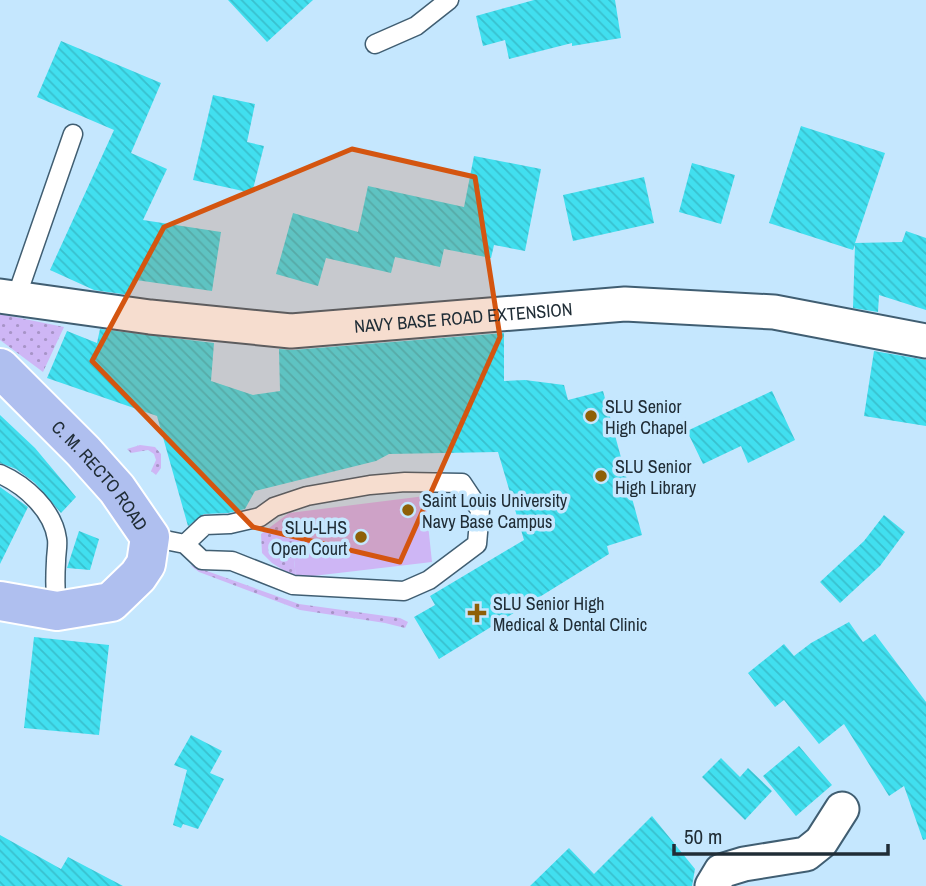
<svg xmlns="http://www.w3.org/2000/svg" width="926" height="886" font-family="'Archivo Narrow',sans-serif">
	<defs>
		<pattern id="garden-dots" width="8" height="8" patternUnits="userSpaceOnUse" patternTransform="scale(1.75)"><rect width="8" height="8" fill="#ceb6f5"/><path d="M2 2h.1M6 6h.1" fill="none" stroke="#a794c7" stroke-width="1.8" stroke-linecap="round"/></pattern>
		<pattern id="building-back-hatch" width="6" height="6" patternUnits="userSpaceOnUse" patternTransform="scale(1.75)"><rect width="6" height="6" fill="#41dfef"/><path d="M-1 5l2 2M0 0l6 6M5-1l2 2" fill="none" stroke="#39c0ce"/></pattern>
	</defs>
	<rect width="100%" height="100%" fill="#c5e7fe"/>
	<path fill="#ceb6f5" d="M 425,496 L 432,562 L 296,578 L 289,513 Z"/>
	<path fill="url(#garden-dots)" d="M 0,314 L 64,327 L 43,372 L 0,340 Z
		M 140,445 L 155,447 L 161,454 L 161,468 L 156,475 L 151,471 L 156,460 L 154,454 L 148,450 L 131,453 L 127,449 Z
		M 289,513 L 296,578 L 272,563 L 262,553 L 261,534 Z
		M 190,565 L 299,604 L 400,618 L 408,622 L 405,628 L 385,623 L 300,610 L 199,572 Z"/>
	<path fill="url(#building-back-hatch)" d="M 228,0 L 313,0 L 267,42 Z
		M 534,0 L 615,0 L 621,38 L 572,46 L 572,43 L 509,59 L 505,40 L 483,46 L 476,16 Z
		M 61,41 L 161,83 L 131,153 L 167,169 L 143,220 L 221,232 L 212,291 L 136,280 L 129,295 L 94,290 L 50,270 L 114,130 L 37,97 Z
		M 213,95 L 255,104 L 247,142 L 264,146 L 252,193 L 193,180 Z
		M 801,126 L 885,153 L 855,243 L 902,242 L 906,231 L 926,238 L 926,310 L 879,295 L 878,312 L 853,308 L 855,245 L 853,250 L 769,223 Z
		M 474,156 L 541,169 L 525,251 L 494,245 L 491,258 L 444,249 L 440,267 L 395,257 L 391,273 L 326,258 L 318,286 L 276,274 L 293,213 L 358,232 L 368,186 L 464,207 Z
		M 692,163 L 735,175 L 721,224 L 679,212 Z
		M 644,177 L 654,223 L 573,241 L 563,195 Z
		M 100,329 L 214,343 L 211,381 L 253,395 L 280,391 L 279,349 L 293,350 L 504,333 L 504,381 L 525,380 L 564,385 L 568,400 L 603,391 L 642,535 L 607,546 L 609,554 L 439,659 L 414,617 L 435,605 L 430,596 L 524,540 L 498,452 L 389,454 L 376,461 L 255,491 L 245,509 L 228,513 L 204,514 L 188,526 L 157,416 L 47,378 L 67,331 L 97,343 Z
		M 874,351 L 926,360 L 926,426 L 864,416 Z
		M 772,391 L 795,440 L 748,463 L 741,446 L 703,464 L 687,431 Z
		M 0,415 L 35,448 L 76,497 L 61,513 L 35,483 L 16,469 L 0,463 Z
		M 0,487 L 28,507 L 0,564 Z
		M 884,515 L 905,532 L 880,566 L 840,603 L 820,582 L 864,541 Z
		M 79,531 L 99,539 L 90,570 L 67,568 Z
		M 849,622 L 863,642 L 875,634 L 926,702 L 926,839 L 923,840 L 904,786 L 889,796 L 844,724 L 819,744 L 784,700 L 775,707 L 748,673 L 784,644 L 794,656 L 811,643 Z
		M 34,637 L 109,645 L 99,735 L 24,728 Z
		M 191,735 L 222,751 L 210,773 L 224,779 L 198,829 L 183,824 L 181,828 L 173,825 L 187,770 L 174,765 Z
		M 799,746 L 832,785 L 796,816 L 763,776 Z
		M 721,758 L 740,777 L 748,768 L 772,791 L 745,820 L 702,777 Z
		M 652,816 L 695,869 L 692,886 L 530,886 L 569,848 L 594,874 Z
		M 0,835 L 61,869 L 68,857 L 123,886 L 0,886 Z"/>
	<g fill="none" stroke-linecap="round" stroke-linejoin="round">
		<g stroke="#405e72" stroke-width="21">
			<path id="service" d="M 375,44 L 416,26 L 449,0
				M 16,298 L 73,134
				M 0,474 C 25,485 53,510 57,539 C 58,546 56,554 56,561 C 55,578 55,594 57,611
				M 150,537 L 185,544 L 202,560 L 232,561 L 293,585 L 404,591 L 429,580 L 477,544 L 480,510 L 462,483 L 405,482 L 370,485 L 307,496 L 274,507 L 260,517 L 230,524 L 205,525 L 185,544"/>
		</g>
		<g stroke="#405e72" stroke-width="37">
			<g id="minor">
				<path id="s1" d="M 0,296 L 150,317 L 291,331 L 625,304 L 774,312 L 926,341"/>
				<path d="M 712,886 L 721,871 L 744,864 L 806,854 L 821,842 L 842,809"/>
			</g>
		</g>
		<g stroke="#fff" stroke-width="42">
			<g id="primary">
				<path id="s2" d="M 0,368 L 83,451 L 117,489 L 150,537 L 146,564 L 138,576 L 111,602 L 57,611 L 0,601"/>
			</g>
		</g>
		<use href="#service" stroke="#fff" stroke-width="18"/>
		<use href="#minor" stroke="#fff" stroke-width="33"/>
		<use href="#primary" stroke="#afbfef" stroke-width="38"/>
	</g>
	<path fill="#d45510" fill-opacity="0.2" stroke="#d45510" stroke-width="5" stroke-linejoin="round" d="M 352,149 L 475,177 L 500,337 L 400,562 L 253,527 L 92,361 L 164,227 Z"/>
	<g fill="#8e6007" stroke="#c5e7fe" stroke-width="2.5">
		<circle cx="591" cy="416" r="7"/>
		<circle cx="601" cy="476" r="7"/>
		<circle cx="408" cy="510" r="7"/>
		<circle cx="361" cy="537" r="7"/>
		<path d="M473.5 602.5h7v7h7v7h-7v7h-7v-7h-7v-7h7z"/>
	</g>
	<g text-anchor="middle" dominant-baseline="central" stroke-width="7" stroke-linejoin="round" paint-order="stroke">
		<g font-size="18" fill="#202d36" stroke="#c5e7fe">
			<text stroke="none"><textPath href="#s1" startOffset="466">NAVY BASE ROAD EXTENSION</textPath></text>
			<text stroke="none"><textPath href="#s2" startOffset="147">C. M. RECTO ROAD</textPath></text>
		</g>
		<g font-size="18" fill="#202d36" stroke="#c5e7fe" text-anchor="start">
			<text x="605" y="406">SLU Senior<tspan x="605" dy="21">High Chapel</tspan></text>
			<text x="615" y="466">SLU Senior<tspan x="615" dy="21">High Library</tspan></text>
			<text x="422" y="500">Saint Louis University<tspan x="422" dy="21">Navy Base Campus</tspan></text>
			<text x="347" y="527" text-anchor="end">SLU-LHS<tspan x="347" dy="21">Open Court</tspan></text>
			<text x="493" y="603">SLU Senior High<tspan x="493" dy="21">Medical &amp; Dental Clinic</tspan></text>
		</g>
	</g>
	<path d="M674 844v10h214v-10" fill="none" stroke="#202d36" stroke-width="3.5"/>
	<text x="684" y="844" font-size="21" fill="#202d36" stroke="#c5e7fe" stroke-width="5" paint-order="stroke">50 m</text>
</svg>
